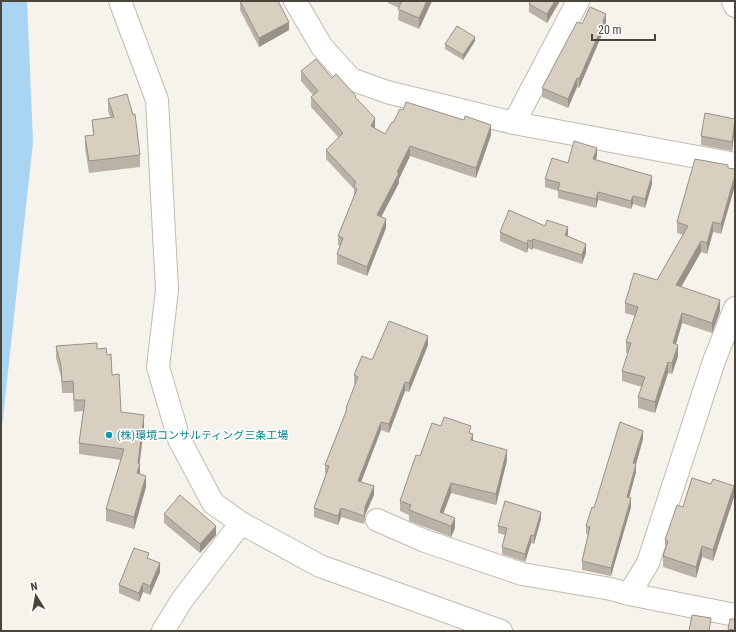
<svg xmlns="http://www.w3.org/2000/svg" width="736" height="632" font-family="'Roboto Condensed','Noto Sans JP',sans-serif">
	<rect width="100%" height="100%" fill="#f6f3ec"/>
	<path fill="#a9d4f2" d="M 1,1 L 27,1 L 33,142 L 1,436 Z"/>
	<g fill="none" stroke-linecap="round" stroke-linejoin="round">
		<g stroke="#c2bbae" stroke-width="24">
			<path id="minor" d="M 120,1 L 157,100 L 167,290 L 158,367 L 179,439 L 213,503 L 241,523 L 320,566 L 501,631
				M 295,1 L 322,47 L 351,79 L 387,92 L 514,123 L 735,164
				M 733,1 L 735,6
				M 514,123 L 578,1
				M 377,520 L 425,541 L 522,574 L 611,589 L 629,594 L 735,615
				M 629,594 L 648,563 L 714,361 L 735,308
				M 163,631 L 182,600 L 241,523"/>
		</g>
		<use href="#minor" stroke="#fff" stroke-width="22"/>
	</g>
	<path fill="#bab2a6" d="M 240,1 L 289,30 L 259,47 L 240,10 Z
		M 388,1 L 432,1 L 419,29 L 398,20 L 399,8 L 388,3 Z
		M 531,1 L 560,1 L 547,23 L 529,12 L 529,4 Z
		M 606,23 L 604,26 L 604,30 L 579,88 L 577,87 L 568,108 L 542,97 L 542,88 L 582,24 Z
		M 475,41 L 463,60 L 445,49 L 445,44 Z
		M 301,71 L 332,78 L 356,98 L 375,128 L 385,134 L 491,135 L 476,178 L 410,156 L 399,179 L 399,183 L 381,217 L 386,228 L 367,276 L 337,264 L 337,254 L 340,246 L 338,245 L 338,236 L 354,196 L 354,189 L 326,159 L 326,150 L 339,138 L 311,107 L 311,97 L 313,95 L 301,81 Z
		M 108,99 L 140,155 L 140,167 L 89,173 L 85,148 L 85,136 L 93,135 L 92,120 L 110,117 L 108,111 Z
		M 735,127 L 732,151 L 701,145 L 701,136 Z
		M 597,156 L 596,160 L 652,184 L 645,208 L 633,204 L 631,209 L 598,200 L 596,208 L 558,198 L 558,191 L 545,187 L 545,179 L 568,163 Z
		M 728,165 L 721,234 L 713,232 L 707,254 L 701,252 L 681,287 L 720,311 L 712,333 L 682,323 L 676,344 L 678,356 L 672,374 L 668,373 L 655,413 L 638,408 L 638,397 L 642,387 L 622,381 L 622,371 L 628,353 L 626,353 L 626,342 L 635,316 L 625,313 L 625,303 L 657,280 L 683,235 L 677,233 L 677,222 Z
		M 500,232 L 568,236 L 586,253 L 582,264 L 533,248 L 532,250 L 528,248 L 527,253 L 500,241 Z
		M 428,345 L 409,392 L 405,391 L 389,433 L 381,430 L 361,482 L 374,495 L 365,515 L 364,524 L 341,517 L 338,525 L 314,517 L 314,508 L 326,474 L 325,473 L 325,465 L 346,413 L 346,408 L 355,384 L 354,384 L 354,375 L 372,360 Z
		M 56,346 L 97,349 L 107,355 L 121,412 L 144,427 L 139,464 L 140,474 L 146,487 L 134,529 L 106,521 L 106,509 L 121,460 L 79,454 L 79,443 L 83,411 L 74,412 L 73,393 L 62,393 L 61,377 L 56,358 Z
		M 441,426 L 471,433 L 473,441 L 507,460 L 496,505 L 451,493 L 443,514 L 455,528 L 451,537 L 409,521 L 409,515 L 400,511 L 400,501 L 420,456 Z
		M 643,439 L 636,464 L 636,472 L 629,498 L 631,507 L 611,576 L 582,570 L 582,561 L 588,535 L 586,534 L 586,526 Z
		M 734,497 L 713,561 L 702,557 L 696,578 L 663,567 L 663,556 L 665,549 L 665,540 L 683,507 Z
		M 164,514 L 216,535 L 200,553 L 164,523 Z
		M 541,519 L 534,544 L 531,543 L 525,562 L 502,554 L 502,547 L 505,535 L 498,533 L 498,526 Z
		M 149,559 L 160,572 L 150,595 L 143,592 L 139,602 L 119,593 L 119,585 Z
		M 735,619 L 735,631 L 728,631 L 728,629 Z"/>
	<path fill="#979187" d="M 427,1 L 432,1 L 419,29 L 419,18 Z
		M 555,1 L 560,1 L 547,23 L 547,14 Z
		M 606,14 L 606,23 L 604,26 L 604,30 L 579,88 L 579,79 Z
		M 289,22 L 289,30 L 259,47 L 259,38 Z
		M 475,37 L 475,41 L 463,60 L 463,55 Z
		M 577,78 L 577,87 L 568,108 L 568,99 Z
		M 375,118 L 375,128 L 371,136 L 371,126 Z
		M 735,119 L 735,127 L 732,151 L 732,142 Z
		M 491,125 L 491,135 L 476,178 L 476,168 Z
		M 410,146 L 410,156 L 399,179 L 399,183 L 377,225 L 377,215 Z
		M 597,148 L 597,156 L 593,167 L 593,159 Z
		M 735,175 L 735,186 L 721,234 L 721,224 Z
		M 652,176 L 652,184 L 645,208 L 645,199 Z
		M 598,192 L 598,200 L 596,208 L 596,199 Z
		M 633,196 L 633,204 L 631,209 L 631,201 Z
		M 386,219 L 386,228 L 367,276 L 367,267 Z
		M 713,222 L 713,232 L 707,254 L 707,243 Z
		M 568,227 L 568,236 L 565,235 Z
		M 533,239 L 533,248 L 532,250 L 532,241 Z
		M 528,240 L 528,248 L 527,253 L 527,244 Z
		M 701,241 L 701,252 L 676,296 L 676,285 Z
		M 586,244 L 586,253 L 582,264 L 582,255 Z
		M 720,300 L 720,311 L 712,333 L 712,323 Z
		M 682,313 L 682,323 L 673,354 L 673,343 Z
		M 428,336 L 428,345 L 409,392 L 409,383 Z
		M 678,345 L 678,356 L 672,374 L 672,363 Z
		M 668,362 L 668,373 L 655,413 L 655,402 Z
		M 405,382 L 405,391 L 389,433 L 389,424 Z
		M 144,415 L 144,427 L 139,469 L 140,464 L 140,475 L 137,485 L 138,463 Z
		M 381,422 L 381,430 L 358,490 L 358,481 Z
		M 643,431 L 643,439 L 636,464 L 636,472 L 627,505 L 627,497 L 633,463 Z
		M 473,434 L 473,444 L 471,440 Z
		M 507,450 L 507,460 L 496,505 L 496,494 Z
		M 146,476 L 146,487 L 134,529 L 134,517 Z
		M 451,483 L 451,493 L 440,522 L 440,512 Z
		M 374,486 L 374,495 L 365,515 L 364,524 L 364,516 L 365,507 Z
		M 734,486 L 734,497 L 713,561 L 713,550 Z
		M 631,498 L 631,507 L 611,576 L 611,568 Z
		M 341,508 L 341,517 L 338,525 L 338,516 Z
		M 541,512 L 541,519 L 534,544 L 534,536 Z
		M 455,518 L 455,528 L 451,537 L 451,526 Z
		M 216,526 L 216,535 L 200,553 L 200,544 Z
		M 531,535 L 531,543 L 525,562 L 525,554 Z
		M 702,546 L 702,557 L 696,578 L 696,567 Z
		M 160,563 L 160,572 L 150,595 L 150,586 Z
		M 143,583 L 143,592 L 139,602 L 139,593 Z"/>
	<path fill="#d8cfc1" stroke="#979187" d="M 240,1 L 278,1 L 289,22 L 259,38 Z
		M 402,1 L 427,1 L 419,18 L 398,9 Z
		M 531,1 L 555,1 L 547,14 L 529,4 Z
		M 590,7 L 606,14 L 603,21 L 604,22 L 579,79 L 577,78 L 568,99 L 542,88 L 577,22 L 582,24 Z
		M 457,26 L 475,37 L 463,55 L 445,44 Z
		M 316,59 L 332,78 L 336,74 L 356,96 L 355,97 L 375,118 L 371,126 L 385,134 L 392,122 L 393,123 L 400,109 L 403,110 L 406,102 L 464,120 L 465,116 L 491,125 L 476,168 L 410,146 L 397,172 L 399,173 L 377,215 L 386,219 L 367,267 L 337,254 L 343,238 L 338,236 L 357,189 L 354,187 L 356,182 L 326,150 L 343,133 L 311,97 L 318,91 L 301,71 Z
		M 127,94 L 133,115 L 135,114 L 140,155 L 89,161 L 85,136 L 94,135 L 92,120 L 114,117 L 108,99 Z
		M 705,113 L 735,119 L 732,142 L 701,136 Z
		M 574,141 L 597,148 L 593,159 L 652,176 L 645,199 L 633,196 L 631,201 L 598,192 L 596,199 L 558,190 L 560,183 L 545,179 L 552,158 L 568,163 Z
		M 695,159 L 728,165 L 728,168 L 735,169 L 735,175 L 721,224 L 713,222 L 707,243 L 701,241 L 676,285 L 720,300 L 712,323 L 682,313 L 673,343 L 678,345 L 672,363 L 668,362 L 655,402 L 638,397 L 645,377 L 622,371 L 631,343 L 626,342 L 638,307 L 625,303 L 634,273 L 657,280 L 688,226 L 677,222 Z
		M 509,210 L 545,226 L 547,220 L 568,227 L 565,235 L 586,244 L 582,255 L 533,239 L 532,241 L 528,240 L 527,244 L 500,232 Z
		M 389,321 L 428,336 L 409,383 L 405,382 L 389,424 L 381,422 L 358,481 L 374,486 L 365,507 L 364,516 L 341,508 L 338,516 L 314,508 L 329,466 L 325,465 L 347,409 L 346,408 L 358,377 L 354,375 L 362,356 L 372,360 Z
		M 97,343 L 97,349 L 106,348 L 107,355 L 111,354 L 112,375 L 119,374 L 121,412 L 144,415 L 138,463 L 140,464 L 137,473 L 146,476 L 134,517 L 106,509 L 124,449 L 79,443 L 85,400 L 74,400 L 73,381 L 62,382 L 61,366 L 56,346 Z
		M 444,417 L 471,426 L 469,433 L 473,434 L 471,440 L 507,450 L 496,494 L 451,483 L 440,512 L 455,518 L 451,526 L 409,510 L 411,505 L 400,501 L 416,455 L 420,456 L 432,423 L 441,426 Z
		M 620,422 L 643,431 L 633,463 L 636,464 L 627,497 L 631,498 L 611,568 L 582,561 L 590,527 L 586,526 L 592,507 L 594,508 Z
		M 692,478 L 711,484 L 713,479 L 734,486 L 713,550 L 702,546 L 696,567 L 663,556 L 668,541 L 665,540 L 677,505 L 683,507 Z
		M 180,495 L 216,526 L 200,544 L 164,514 Z
		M 505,501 L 541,512 L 534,536 L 531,535 L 525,554 L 502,547 L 507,528 L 498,526 Z
		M 134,548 L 149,553 L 147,558 L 160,563 L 150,586 L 143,583 L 139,593 L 119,585 Z
		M 692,615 L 711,618 L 709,631 L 689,631 Z
		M 730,619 L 735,619 L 735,630 L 728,629 Z"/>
	<circle fill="#0f9aa8" stroke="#fff" stroke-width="1.5" cx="109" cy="435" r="4"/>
	<g text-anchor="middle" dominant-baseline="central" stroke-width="3" stroke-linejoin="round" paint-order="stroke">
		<g font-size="11" fill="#0d838f" stroke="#fff" text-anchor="start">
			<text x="117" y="435">(株)環境コンサルティング三条工場</text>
		</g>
	</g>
	<rect width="736" height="632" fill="none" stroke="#4b4439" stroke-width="4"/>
	<g transform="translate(36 596) rotate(349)" stroke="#ffffff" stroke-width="3" paint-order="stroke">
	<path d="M0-3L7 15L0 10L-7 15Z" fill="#4b4439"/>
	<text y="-6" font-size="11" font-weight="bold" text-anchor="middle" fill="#4b4439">N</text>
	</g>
	<path d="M592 34v6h63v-6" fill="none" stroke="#4b4439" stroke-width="2"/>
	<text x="598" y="34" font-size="12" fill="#4b4439" stroke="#ffffff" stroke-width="3" paint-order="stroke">20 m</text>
</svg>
